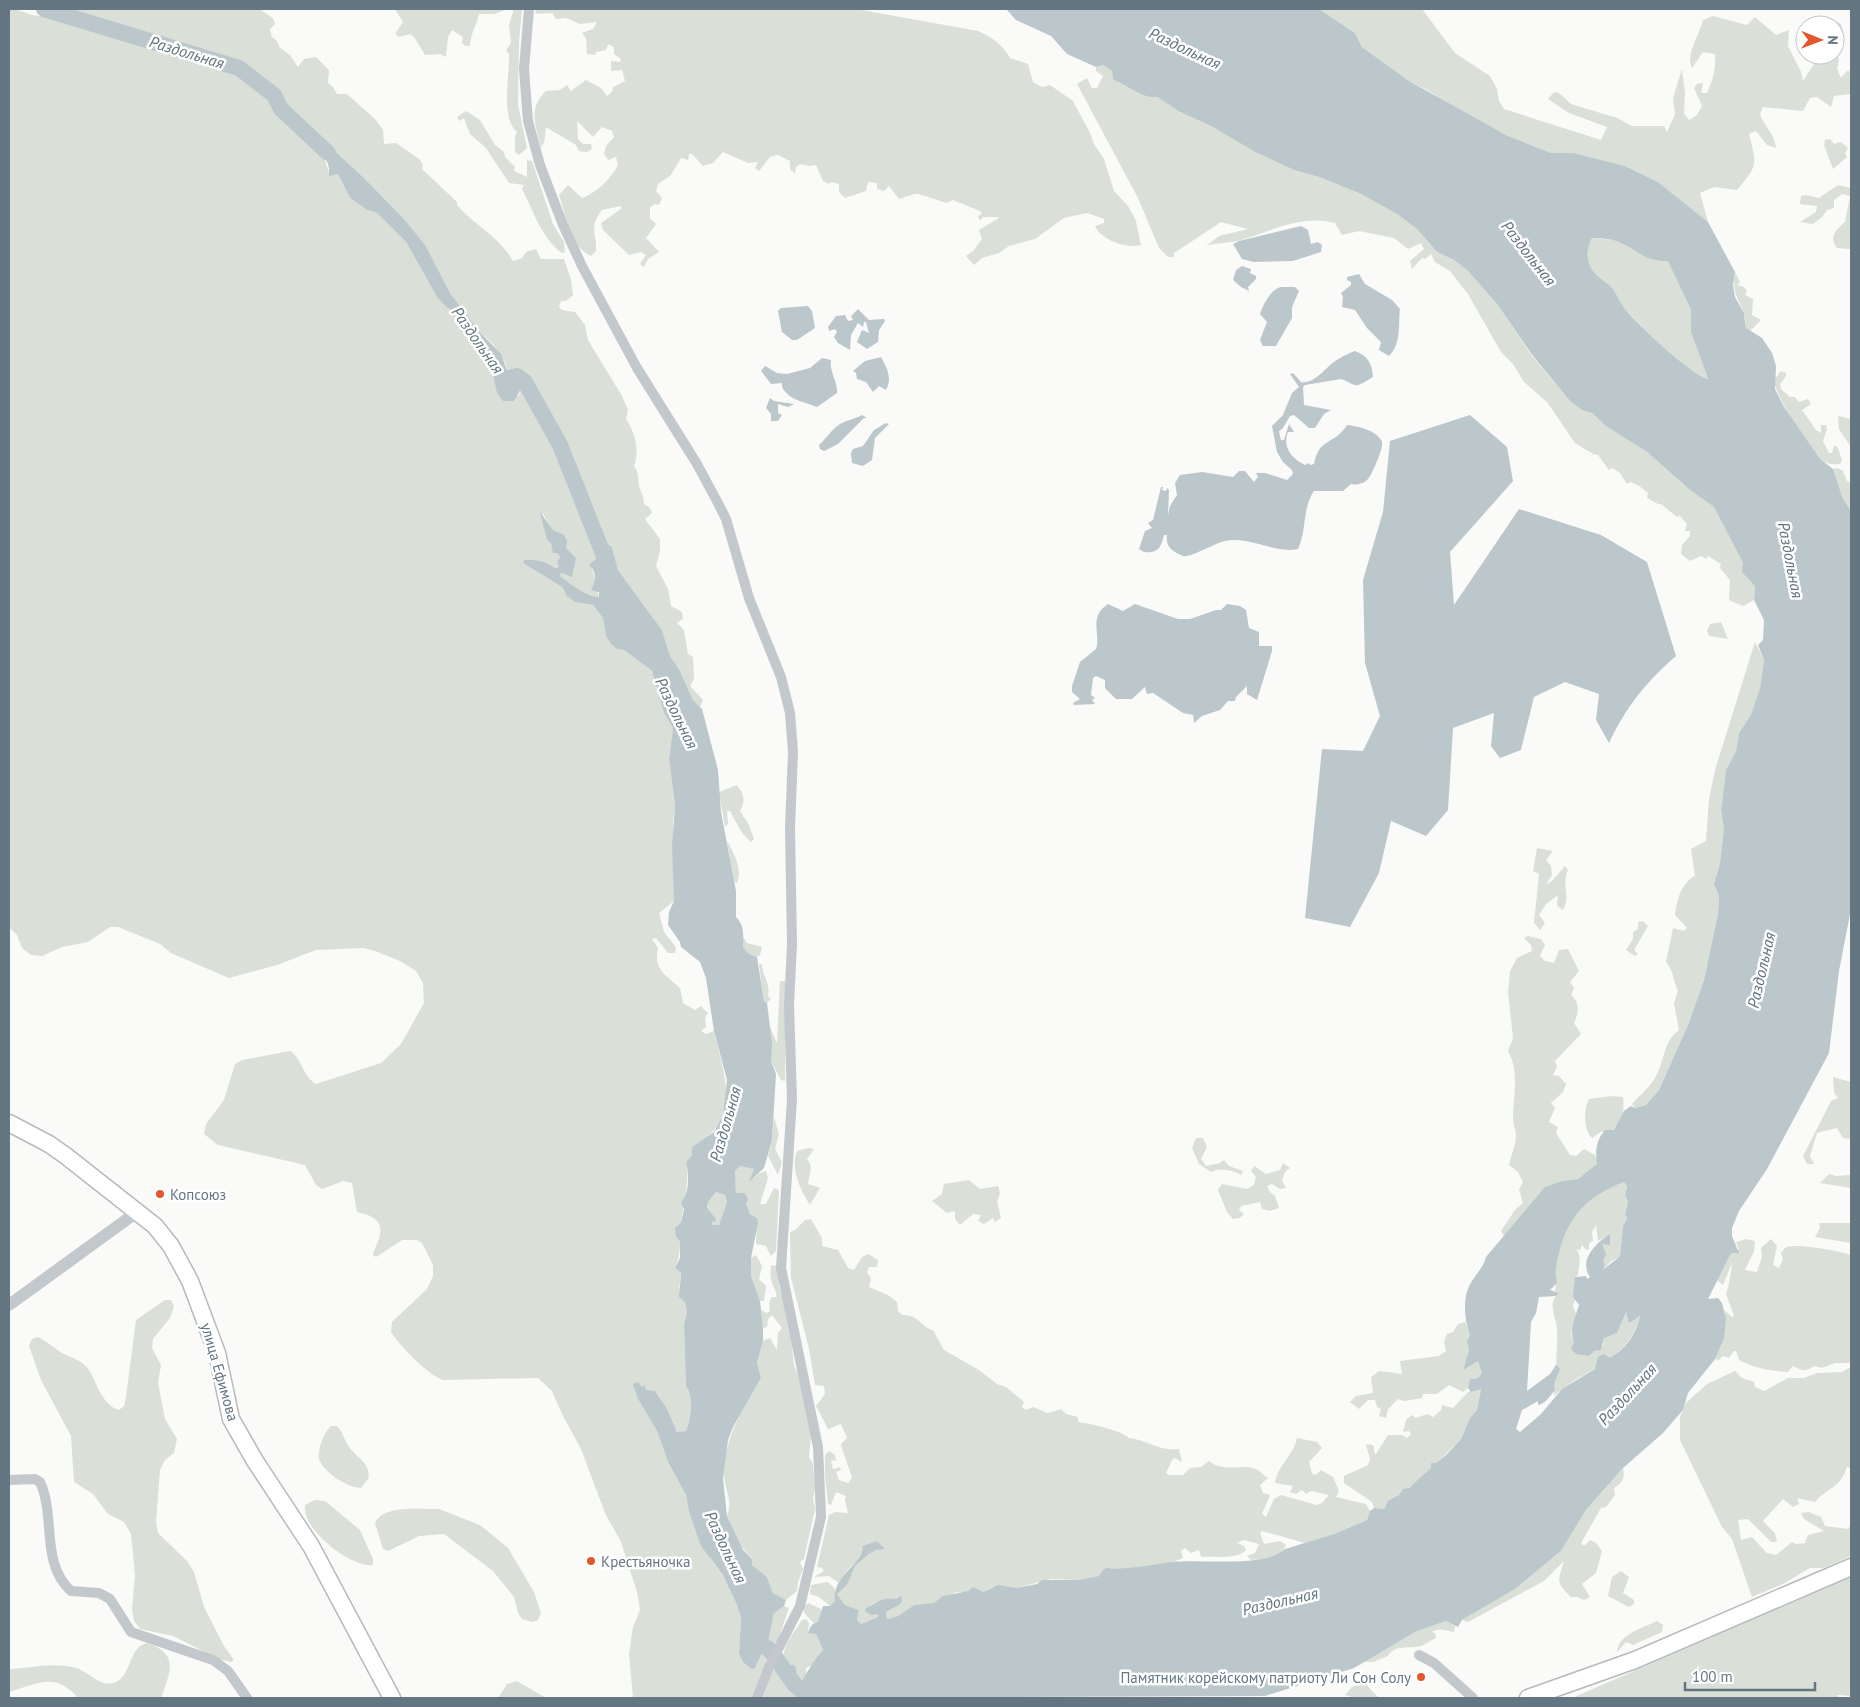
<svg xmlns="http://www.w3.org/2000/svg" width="1860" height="1707" font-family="'PT Sans',sans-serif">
	<rect width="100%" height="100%" fill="#fafaf8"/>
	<path fill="#dadfd7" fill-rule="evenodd" d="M 9,9 C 22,9 30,17 43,16 L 41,9 L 259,9 L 273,18 L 275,24 L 270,29 L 272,37 L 277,41 L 280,48 L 290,55 L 298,67 L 304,59 L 316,57 L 329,70 L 328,83 L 333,87 L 337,94 L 347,94 L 376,120 L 383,130 L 384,144 L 396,143 L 419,159 L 423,164 L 422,169 L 457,202 L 457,205 C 475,226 499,236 513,261 L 522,258 L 526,252 L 536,249 L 541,259 L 564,259 L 571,280 L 573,295 L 566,301 L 561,301 L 559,307 L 562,310 L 575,312 L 585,325 L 588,340 L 622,396 L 628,410 L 626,419 C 635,432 640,451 634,466 C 640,474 637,480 640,489 C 642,495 644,497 644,504 L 650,508 L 652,513 L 645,519 L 660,539 L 660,551 L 656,566 L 668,589 L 671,606 L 682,612 L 683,619 L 677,623 L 684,630 L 688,654 L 693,657 L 694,679 L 690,686 L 703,700 L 700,707 L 693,700 L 679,669 L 670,656 L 662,630 L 618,570 L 612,547 L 596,535 L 597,558 L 592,568 L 599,597 C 584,595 571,585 560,576 L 561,573 L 569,576 L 573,567 L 562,536 L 553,531 L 542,512 L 547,540 L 560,557 L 557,562 L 559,567 L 555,568 C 546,561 535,559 524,560 L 523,563 L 562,587 C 568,601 579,603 593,605 L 603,618 L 606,636 L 617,649 L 624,650 L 652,671 L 664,713 L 673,728 L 669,759 L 675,807 L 673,822 L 674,901 L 659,913 L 664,932 L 676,947 L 675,953 L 668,953 L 656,938 L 652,939 L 658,948 C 653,970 666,975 680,988 L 683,1003 L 695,1010 L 701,1006 L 708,1013 L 705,1018 L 706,1027 L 701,1031 L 706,1034 L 714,1031 C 724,1077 744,1119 692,1147 L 692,1155 L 686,1162 C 690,1183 683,1203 681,1225 C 679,1240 682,1254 675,1268 L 681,1273 L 679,1289 L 685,1302 L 687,1312 L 684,1324 L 686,1386 C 694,1397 691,1419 686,1431 L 678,1433 L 658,1395 L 638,1399 L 657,1431 L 668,1462 L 686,1495 L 689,1512 L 711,1560 L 723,1575 L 737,1605 L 741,1618 L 739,1653 L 755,1668 L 763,1651 L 768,1652 L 763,1675 L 752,1698 L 633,1698 L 629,1654 L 633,1627 L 640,1610 L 637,1592 L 621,1542 L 605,1513 L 581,1449 L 562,1414 L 552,1391 L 538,1378 L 443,1380 C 428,1375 400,1346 391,1332 L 392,1322 L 427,1289 L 433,1276 L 433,1265 L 422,1243 L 417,1240 L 402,1240 L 376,1257 L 373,1255 C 374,1248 379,1242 380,1235 C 383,1219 370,1215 357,1212 L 352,1183 L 343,1181 L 322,1189 L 316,1185 L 305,1165 L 218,1145 L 204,1134 L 206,1124 L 224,1100 L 235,1064 L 242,1060 L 290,1051 C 303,1059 302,1076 316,1084 L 381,1063 L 401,1044 L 424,1003 L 423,983 L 416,971 L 400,961 L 375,951 L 363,948 L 316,950 L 277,965 L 229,978 L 171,953 L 160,944 L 118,927 L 110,927 L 88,942 L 62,947 L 42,956 L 31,955 L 22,948 L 17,935 L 9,927 ZM 324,141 L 364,178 L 405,220 L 425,246 L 450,293 L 479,331 L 493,344 L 505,362 L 508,373 L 521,386 L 519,396 L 482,356 L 463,320 L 444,305 L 437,297 L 406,242 L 377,213 L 367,210 L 350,198 L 338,174 L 329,172 L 322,153 L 313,143 Z
		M 395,9 L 508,9 L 494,14 L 479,14 C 476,28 471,31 470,46 L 465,46 L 462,43 L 463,37 L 452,30 L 448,37 L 446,57 L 440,54 L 425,55 L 414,37 L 410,34 L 399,37 L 395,34 L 403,22 Z
		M 514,9 L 522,9 L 519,42 L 518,105 L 527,148 L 519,155 L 515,152 L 515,137 L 517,132 C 500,118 510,76 509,54 L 506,50 L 511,43 L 509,25 Z
		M 536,9 L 856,9 L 978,31 C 993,38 1002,44 1010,58 L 1028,64 L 1033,82 L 1042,87 L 1050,85 L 1073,101 L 1090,133 L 1094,144 L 1104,159 L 1114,191 L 1128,206 L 1136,221 L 1141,245 C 1127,249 1101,240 1095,226 L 1104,223 L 1104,219 L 1087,213 L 1064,218 L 1035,239 L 1009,246 L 999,253 L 982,258 L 974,265 L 966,256 L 974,250 L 982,239 L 979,230 L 999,218 L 998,217 L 983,217 L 980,221 L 978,216 L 982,214 L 980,211 L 953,200 L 946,203 C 944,202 922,195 919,194 C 913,193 905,198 899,199 L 889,186 L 884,191 L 877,189 L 877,183 L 868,182 L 866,191 L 845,198 L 839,192 L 839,184 L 831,182 L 829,184 L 823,181 L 816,165 L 810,166 L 800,164 L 796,167 L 795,174 L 790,169 L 790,161 L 778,155 L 770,157 L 759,171 L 755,168 L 758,162 L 748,163 L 723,152 L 713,163 L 703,166 L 692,154 L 689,154 L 688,160 L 681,158 L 671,175 L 658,184 L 656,191 L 662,198 L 659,205 L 654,204 L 650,208 L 650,218 L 656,224 L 646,238 L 659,252 L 648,259 L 644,267 L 640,264 L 646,255 L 641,252 L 629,255 L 603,230 L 601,223 L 621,209 L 621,206 L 602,210 C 588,229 597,231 596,251 L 591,256 C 570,247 566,215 559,195 L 568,185 L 582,198 C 596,193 611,179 618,165 L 616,157 L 608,160 L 604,154 L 606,146 L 614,137 L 612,131 L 602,127 L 593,137 L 577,121 L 578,139 L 583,144 L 591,144 L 592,149 L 587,152 L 579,151 L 576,145 L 546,127 L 544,143 L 541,147 C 535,124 528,108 546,91 L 560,90 L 567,85 L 571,91 L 586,80 L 601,88 L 607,96 L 612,92 L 613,87 L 625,81 L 622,70 L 611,71 L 611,61 L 620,62 L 621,59 L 614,54 L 614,47 L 608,44 L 606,50 L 596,52 L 595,55 L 587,54 L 586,38 L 582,33 L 593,29 L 597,22 L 580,24 L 566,18 L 556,19 L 552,13 L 535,14 Z
		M 1319,9 L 1422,9 L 1455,53 L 1490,76 L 1497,89 L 1499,101 L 1504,109 L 1601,140 L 1607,127 L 1569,113 L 1548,99 L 1554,92 L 1559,93 L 1571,104 L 1617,118 L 1632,126 L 1664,126 L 1667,132 L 1675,114 L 1673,98 L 1682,69 L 1685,93 L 1684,114 L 1689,120 L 1697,115 L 1702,106 L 1694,88 L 1697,84 L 1703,83 L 1701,93 L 1707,93 C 1713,80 1716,68 1715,54 L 1703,52 L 1692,68 C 1685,54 1700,34 1703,20 L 1713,16 L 1747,25 L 1755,17 L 1776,35 L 1789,30 L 1788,46 L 1801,72 L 1803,81 L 1816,61 L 1820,64 L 1821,55 L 1835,55 L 1835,25 L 1824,25 L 1825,19 L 1832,19 L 1841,24 L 1843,32 C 1833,47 1842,55 1837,69 L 1841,78 L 1848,70 L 1851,74 L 1850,94 L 1834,96 L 1831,107 L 1817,97 L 1810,98 L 1803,111 L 1763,107 L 1760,114 C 1765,128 1774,132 1776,148 L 1767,145 L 1756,131 L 1749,134 C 1757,166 1758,165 1737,190 L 1714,187 L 1700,193 L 1708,222 L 1658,182 L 1625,166 L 1574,153 L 1551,153 L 1506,135 L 1464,113 L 1427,90 L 1409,81 L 1362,47 L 1355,33 Z
		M 1103,65 L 1112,71 L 1113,80 C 1127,85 1141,99 1157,97 L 1180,112 L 1211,126 L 1255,152 L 1294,170 L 1319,177 L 1361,194 L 1397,214 L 1417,229 L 1437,252 L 1454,260 L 1468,271 L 1497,304 L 1532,356 L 1570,401 L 1582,410 L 1592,413 L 1606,426 L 1647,452 L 1690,490 L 1714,507 L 1755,586 L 1754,600 L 1743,606 L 1729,600 L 1730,580 L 1720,568 L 1721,564 L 1708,556 L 1706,559 L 1701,556 L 1690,561 L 1681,554 L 1682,545 L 1690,536 L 1690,531 L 1685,531 L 1687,524 L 1680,516 L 1677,517 L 1661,504 L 1658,504 L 1647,498 L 1648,493 L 1638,485 L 1630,482 L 1627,484 L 1620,473 L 1612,468 L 1609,470 L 1598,455 L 1593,454 L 1575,443 L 1547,402 L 1524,382 L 1513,364 L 1501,352 L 1468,294 L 1450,271 L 1435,262 L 1431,254 L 1425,259 L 1422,258 L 1412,269 L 1410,261 L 1424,249 L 1421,243 L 1408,249 L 1394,238 L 1359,231 L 1342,235 L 1335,223 C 1301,214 1272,231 1241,240 C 1229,244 1217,242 1206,246 L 1219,236 L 1248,229 L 1221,222 L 1174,253 L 1174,257 L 1168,257 L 1159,248 L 1138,198 L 1077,84 L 1087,78 L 1092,88 L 1097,88 L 1103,76 L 1096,71 L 1096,67 Z
		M 466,111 L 480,120 L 495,145 L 504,152 L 505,157 L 515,167 L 514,171 L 527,177 L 527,160 L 532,161 L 553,224 L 564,242 L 565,252 L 562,253 C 542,239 533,210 522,189 L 524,185 L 509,183 L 486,148 L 470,134 L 464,118 L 459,121 L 457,117 Z
		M 1830,139 L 1834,144 L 1841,142 L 1848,148 L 1845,153 L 1847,157 L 1833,169 L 1824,145 L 1825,140 Z
		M 1838,185 L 1851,188 L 1851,249 L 1849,249 L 1837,248 C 1828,236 1837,229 1845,222 L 1850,196 L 1842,194 L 1834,200 L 1834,208 L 1827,210 L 1822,217 L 1813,224 L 1800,222 L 1816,212 L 1817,206 L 1800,204 L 1801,196 L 1806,195 L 1819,198 Z
		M 1592,238 L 1615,240 L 1657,261 L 1668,260 L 1691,310 L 1691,332 L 1708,379 C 1692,375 1635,323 1624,308 C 1620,302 1617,294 1612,288 C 1605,280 1593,275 1589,264 C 1586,254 1588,247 1592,238 Z
		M 1735,272 L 1740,282 L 1737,285 L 1744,287 L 1747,291 L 1745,295 L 1753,299 L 1752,315 L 1761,320 L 1750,331 L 1746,328 C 1747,304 1730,300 1735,272 Z
		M 1781,371 L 1786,373 L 1786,376 L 1780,384 L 1781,389 L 1790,397 L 1795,397 L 1799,402 L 1808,399 L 1811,404 L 1802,410 L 1816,430 L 1821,433 L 1821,425 L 1826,425 L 1827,429 L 1823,441 L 1829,453 L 1832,453 L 1834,446 L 1837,446 L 1842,460 L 1840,464 C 1833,465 1827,464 1821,460 C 1809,451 1775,395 1774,380 Z
		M 1838,416 L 1851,419 L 1851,447 L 1839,429 Z
		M 1838,468 L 1843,471 L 1847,481 L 1851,483 L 1851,511 L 1843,499 L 1833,469 Z
		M 1721,622 L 1728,639 L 1709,636 L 1707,631 L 1710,624 Z
		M 1755,642 L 1764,660 L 1760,688 L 1751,716 L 1739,733 L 1736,751 L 1726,770 L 1721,811 L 1724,829 L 1720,863 L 1714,884 L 1719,896 L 1718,914 L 1704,980 L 1688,1025 L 1659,1090 L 1646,1105 L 1635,1108 L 1632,1104 C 1640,1095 1649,1088 1655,1078 C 1665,1061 1663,1041 1679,1030 L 1674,1003 L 1678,991 C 1673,981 1674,971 1666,962 L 1673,928 L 1684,931 L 1687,928 L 1675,915 C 1677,900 1681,883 1695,876 L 1691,849 L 1706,841 L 1709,799 L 1715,770 Z
		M 737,785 C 744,794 746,801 740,811 L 749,825 L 754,839 L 751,842 L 742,833 L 730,811 L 727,811 L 728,824 L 725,827 L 719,792 Z
		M 727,841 C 734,853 743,870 737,883 L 734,881 Z
		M 1537,848 L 1553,851 L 1546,860 L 1551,866 L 1552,875 L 1546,885 L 1552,881 L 1565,866 L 1568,870 C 1561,885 1571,897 1563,910 L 1557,906 L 1558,895 L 1546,904 L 1539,915 L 1545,923 L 1540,930 L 1534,923 L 1539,874 L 1533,871 Z
		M 1643,921 L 1648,926 L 1634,950 L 1638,954 L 1635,956 L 1626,950 L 1633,939 L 1633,932 L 1638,929 L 1638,922 Z
		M 1528,936 L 1541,939 L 1545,945 L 1540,956 L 1545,961 L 1554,963 L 1559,950 L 1568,949 L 1579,971 L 1570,982 L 1574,988 L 1571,995 C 1580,1003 1579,1012 1574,1023 L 1581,1034 L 1555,1061 L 1557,1067 L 1553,1075 L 1559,1076 L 1566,1084 L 1563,1092 L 1551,1103 L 1555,1108 L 1549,1122 L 1558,1127 L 1556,1133 L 1570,1155 L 1576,1156 L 1584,1149 L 1595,1155 L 1598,1164 L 1578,1179 L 1562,1181 L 1504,1236 L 1501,1231 L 1515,1210 L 1523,1203 L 1519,1189 L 1523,1182 L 1518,1172 L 1509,1165 C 1511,1155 1516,1145 1516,1135 C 1516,1130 1513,1125 1513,1119 C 1513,1095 1520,1072 1508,1051 L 1513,1038 L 1508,992 L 1510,971 L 1517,958 L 1532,951 L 1531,945 L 1524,938 Z
		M 743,937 L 747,943 L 762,947 L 760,955 L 757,957 L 749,954 L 743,947 Z
		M 759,964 L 762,964 C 762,976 771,983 768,996 L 771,999 L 767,1003 L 764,1001 Z
		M 780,981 L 785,981 L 785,1081 L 781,1080 L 771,1061 L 770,1027 L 777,1043 Z
		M 1833,1077 L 1851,1082 L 1851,1139 L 1843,1138 L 1837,1128 L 1817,1133 L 1810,1156 L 1814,1164 L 1807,1164 L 1803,1156 L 1831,1101 L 1838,1098 L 1834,1092 Z
		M 1612,1096 L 1623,1097 C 1625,1110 1622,1120 1614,1130 L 1601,1132 L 1592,1138 C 1584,1130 1583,1110 1589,1099 Z
		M 774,1117 L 779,1134 L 775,1149 L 782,1162 L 778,1175 L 768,1156 L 772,1140 Z
		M 1196,1138 L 1203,1138 L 1207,1147 L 1201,1159 L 1206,1166 L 1220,1163 L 1224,1160 L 1229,1166 L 1243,1171 L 1241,1175 C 1232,1170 1220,1167 1211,1172 L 1199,1164 L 1192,1148 Z
		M 808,1148 L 814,1149 L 807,1159 C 814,1168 809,1174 808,1184 L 820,1188 L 810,1205 C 800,1189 790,1169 797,1151 Z
		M 1283,1163 L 1290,1168 L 1285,1172 L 1282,1180 L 1286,1188 L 1280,1189 L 1272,1184 L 1267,1186 L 1270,1192 L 1275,1196 L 1279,1208 L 1270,1211 L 1262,1209 L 1260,1202 L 1241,1206 L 1239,1210 L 1244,1214 L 1240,1218 L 1233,1219 L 1227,1212 L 1218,1190 L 1222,1184 L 1247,1189 L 1254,1185 L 1256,1177 L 1251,1171 L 1254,1166 L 1266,1174 L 1280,1170 Z
		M 740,1166 L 755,1169 L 750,1181 L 760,1173 L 766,1171 L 768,1178 L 760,1204 L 766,1204 L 774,1188 L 779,1190 L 776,1251 L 771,1256 L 766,1246 L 756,1244 L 757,1218 L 750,1214 L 746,1203 L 736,1194 L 735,1171 Z
		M 1829,1174 L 1836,1176 L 1851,1175 L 1851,1188 L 1820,1183 Z
		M 969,1180 L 980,1189 L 998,1186 L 1000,1193 L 997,1202 L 1001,1218 L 995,1222 L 993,1218 L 984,1224 L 978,1221 L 981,1215 L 973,1214 L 960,1225 L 955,1219 L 955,1211 L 947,1213 L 932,1201 L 942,1194 L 944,1184 Z
		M 1624,1182 L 1627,1186 L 1625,1195 L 1628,1202 L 1625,1214 L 1627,1218 L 1623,1226 L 1620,1256 L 1610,1262 L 1603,1271 L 1605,1265 L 1603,1261 L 1601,1244 L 1609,1242 L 1610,1234 L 1598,1241 L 1596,1225 L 1592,1232 L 1593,1241 L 1589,1243 L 1589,1249 L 1586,1250 L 1582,1245 L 1580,1250 L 1576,1249 C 1582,1256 1579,1266 1578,1275 L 1575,1277 L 1575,1300 L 1573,1306 L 1576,1313 L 1571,1335 L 1574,1342 L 1594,1351 L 1603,1346 L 1604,1338 L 1617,1333 L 1626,1311 L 1628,1320 L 1640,1316 C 1627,1364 1587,1366 1554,1396 L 1554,1381 L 1560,1368 L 1556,1365 C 1556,1354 1558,1342 1557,1330 C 1557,1318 1546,1303 1559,1293 L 1555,1291 C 1557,1282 1555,1273 1556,1264 C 1564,1221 1583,1197 1624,1182 Z
		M 716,1192 L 725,1195 L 727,1202 L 719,1225 L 711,1225 L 712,1221 L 716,1219 L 707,1209 L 708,1202 Z
		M 811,1219 L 822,1238 L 822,1246 L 838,1250 L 848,1268 L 854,1270 L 862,1257 L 868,1254 L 878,1260 L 877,1267 L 869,1267 L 867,1272 L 871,1278 L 869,1287 L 888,1295 L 897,1302 L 898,1311 L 902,1315 C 920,1315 919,1326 933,1330 L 944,1350 L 979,1370 L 997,1384 L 1006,1387 L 1024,1402 L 1022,1407 L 1026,1410 L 1033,1407 L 1048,1413 L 1061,1409 L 1066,1414 L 1078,1417 L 1078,1422 C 1089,1423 1123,1431 1129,1438 C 1147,1440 1161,1452 1179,1449 L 1182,1462 L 1175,1458 L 1172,1460 L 1166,1473 L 1169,1475 L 1183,1475 L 1190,1468 L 1201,1467 L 1209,1461 C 1225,1474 1244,1462 1258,1470 C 1261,1472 1264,1476 1268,1478 L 1260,1485 L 1263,1493 L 1270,1495 L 1262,1514 L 1266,1517 L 1274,1499 L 1281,1495 L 1317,1505 L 1322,1503 L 1329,1495 L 1311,1491 L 1306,1494 L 1302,1490 L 1296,1494 L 1290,1492 L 1293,1486 L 1275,1483 C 1277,1466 1294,1455 1297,1438 L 1317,1442 L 1322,1448 L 1309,1462 L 1312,1474 L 1316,1475 L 1321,1470 L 1333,1477 L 1339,1491 L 1336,1497 L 1366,1504 L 1370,1511 L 1367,1520 L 1334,1534 L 1305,1543 L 1262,1531 L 1260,1533 L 1264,1544 L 1280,1541 L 1286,1545 L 1281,1554 L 1265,1559 L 1251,1560 L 1247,1556 L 1255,1553 L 1259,1544 L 1244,1540 L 1237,1543 L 1244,1546 L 1246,1550 C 1237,1560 1214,1556 1201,1557 L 1199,1550 L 1191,1553 L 1185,1548 L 1181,1551 L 1183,1558 C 1161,1568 1130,1570 1106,1568 L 1100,1576 L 1078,1580 L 1051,1579 L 1016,1588 L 992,1587 L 983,1592 L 956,1592 L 934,1603 L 914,1605 L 898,1616 L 887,1619 L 886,1612 L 899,1605 L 900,1595 L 896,1599 C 889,1598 875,1601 869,1606 L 879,1614 L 878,1617 L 861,1624 L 857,1620 L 859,1610 L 845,1605 L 837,1594 L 847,1585 L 855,1566 L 869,1554 L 877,1550 L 884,1549 L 877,1541 L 862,1546 C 865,1557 855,1563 848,1569 C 844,1573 842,1579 839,1583 L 829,1576 L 814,1577 L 824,1571 L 822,1568 L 817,1567 L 829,1515 L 835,1512 L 848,1513 L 845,1500 L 846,1496 L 836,1492 L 831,1505 L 828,1504 L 825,1476 L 825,1455 L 829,1451 L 835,1455 L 836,1461 L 831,1460 L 833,1469 L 840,1467 L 841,1470 L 836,1472 L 839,1480 L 848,1483 L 852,1478 C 850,1469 842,1451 841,1444 L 847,1438 L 841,1424 L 828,1429 L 816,1406 L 825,1394 L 824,1386 L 815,1385 L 809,1349 L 791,1278 L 790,1232 L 795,1230 L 805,1220 Z
		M 1819,1223 L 1851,1223 L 1851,1243 L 1815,1237 L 1820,1228 Z
		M 1746,1239 L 1755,1241 L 1754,1251 L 1745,1270 L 1757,1272 L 1762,1257 L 1761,1248 L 1771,1239 L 1777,1246 L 1773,1265 L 1779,1268 L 1783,1259 L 1781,1253 C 1783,1251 1784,1248 1787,1247 C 1796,1243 1841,1251 1851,1255 L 1851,1363 L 1835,1363 L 1822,1368 L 1814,1366 C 1806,1372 1802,1371 1793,1366 L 1788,1372 C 1771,1371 1754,1368 1739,1360 L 1736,1351 L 1734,1351 L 1729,1358 L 1723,1356 L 1719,1360 L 1715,1359 C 1722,1342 1728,1328 1724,1310 L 1732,1317 L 1734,1316 L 1726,1294 C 1728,1290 1732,1268 1732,1263 L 1723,1285 L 1717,1280 L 1731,1253 L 1739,1249 L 1736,1242 Z
		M 756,1255 L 762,1266 L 759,1279 L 766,1286 L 764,1301 L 760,1301 L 751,1276 L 751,1258 Z
		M 777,1265 L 779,1287 L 787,1314 L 787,1324 L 791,1338 L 794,1366 L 800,1379 L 811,1436 L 809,1457 L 813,1464 L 815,1488 L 813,1499 L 815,1509 L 804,1559 L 800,1562 L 803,1569 L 798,1582 L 797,1591 L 786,1600 L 773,1593 L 767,1577 L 752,1565 L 752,1558 C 739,1547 734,1532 727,1516 C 734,1500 723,1488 724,1471 C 726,1433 743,1410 761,1378 L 757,1363 L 763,1341 L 770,1338 L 777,1350 L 778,1333 L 782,1328 L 772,1315 L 768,1319 L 767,1327 L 763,1328 L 761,1310 L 767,1313 L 770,1311 L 769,1303 L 772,1297 L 777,1297 C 774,1283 769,1284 771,1266 Z
		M 165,1300 L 171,1300 L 174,1306 L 170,1318 L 153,1339 L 152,1348 L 161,1365 L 158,1383 L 165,1419 L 177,1439 L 174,1453 L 165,1460 L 160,1470 L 156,1522 L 158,1533 L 187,1561 L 194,1572 L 204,1607 L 224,1646 L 234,1660 L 231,1662 L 219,1659 L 173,1636 L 140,1629 L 134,1621 L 132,1609 L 135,1575 L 131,1534 L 124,1522 L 108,1514 L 93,1494 L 74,1482 L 71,1436 L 41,1380 L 29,1346 L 32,1339 L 38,1337 C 46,1341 53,1347 60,1352 C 71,1358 81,1359 89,1370 C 97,1383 102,1405 119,1410 L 124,1406 L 126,1397 L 136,1320 Z
		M 1465,1322 L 1470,1335 L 1467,1341 L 1469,1350 L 1463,1369 L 1478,1360 L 1482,1373 L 1478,1378 L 1470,1379 L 1468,1388 L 1463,1392 L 1449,1385 L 1437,1394 L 1423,1394 L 1422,1398 L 1404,1401 L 1398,1399 L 1388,1409 L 1386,1418 L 1379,1416 L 1381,1409 L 1377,1407 L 1375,1400 L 1368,1400 L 1359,1409 L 1350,1402 L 1356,1396 L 1373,1393 L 1371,1377 L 1379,1371 L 1402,1374 L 1400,1361 L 1439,1356 L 1446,1351 L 1444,1342 L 1447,1334 L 1453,1332 L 1458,1324 Z
		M 1851,1367 L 1851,1468 L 1847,1467 C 1839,1490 1829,1486 1815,1502 L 1797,1498 L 1799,1504 L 1793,1507 L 1783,1499 L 1763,1521 L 1775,1533 L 1777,1542 L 1771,1542 L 1748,1519 L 1738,1520 L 1741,1540 L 1752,1537 L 1767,1553 L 1776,1555 L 1792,1542 L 1796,1544 L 1805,1543 L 1808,1535 L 1824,1531 L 1804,1519 L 1801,1513 L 1809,1512 L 1821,1517 L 1825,1526 L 1848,1529 L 1851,1525 L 1851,1556 L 1823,1568 L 1810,1568 L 1783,1584 L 1752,1597 L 1732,1539 L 1722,1527 L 1680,1440 L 1680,1417 L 1686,1403 L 1707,1384 L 1735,1371 L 1742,1378 L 1754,1382 L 1755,1387 L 1764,1391 L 1788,1378 L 1804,1378 L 1817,1373 L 1842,1372 Z
		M 1481,1388 L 1477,1410 L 1470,1418 L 1461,1439 L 1420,1479 L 1394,1499 L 1388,1501 L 1384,1509 L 1374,1508 L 1372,1502 L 1344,1483 L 1344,1476 L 1368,1465 L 1370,1459 L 1366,1445 L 1370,1444 L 1374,1446 L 1374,1452 L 1376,1454 L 1388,1435 L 1402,1435 L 1407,1438 L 1411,1434 L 1409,1431 L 1403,1432 L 1406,1420 L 1412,1415 L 1415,1418 L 1428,1414 L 1433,1417 L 1441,1410 L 1442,1405 L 1453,1408 L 1468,1392 Z
		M 331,1426 L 337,1426 C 343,1432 344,1440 349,1447 C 356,1457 372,1464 368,1479 L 361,1488 C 348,1488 323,1472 319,1459 C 317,1451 324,1432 331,1426 Z
		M 1623,1468 C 1625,1477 1623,1483 1614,1488 L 1615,1495 L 1606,1507 L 1601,1508 L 1581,1543 L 1584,1546 L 1590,1540 L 1596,1543 L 1602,1551 L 1596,1573 L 1582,1584 L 1590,1597 L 1584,1600 L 1577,1597 L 1571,1597 C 1554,1581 1559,1580 1564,1561 L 1544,1581 L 1468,1622 L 1462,1620 L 1515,1589 L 1561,1551 L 1586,1510 Z
		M 315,1500 L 325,1501 L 360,1530 L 373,1559 L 373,1565 C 351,1568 301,1529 305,1505 Z
		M 439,1509 L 480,1525 L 508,1548 L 534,1592 L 541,1613 L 538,1620 L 533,1622 L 522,1619 L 518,1613 L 514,1597 L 493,1571 L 444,1534 L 419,1536 L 388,1551 L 383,1549 L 375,1523 C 384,1504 422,1510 439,1509 Z
		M 1621,1571 L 1629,1577 L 1623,1593 L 1634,1600 L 1634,1604 L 1629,1607 L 1608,1596 L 1612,1577 Z
		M 1851,1577 L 1851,1696 L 1837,1695 L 1840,1698 L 1572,1698 Z
		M 828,1582 L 835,1589 L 835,1601 L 830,1606 L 819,1597 L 810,1594 L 811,1585 Z
		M 808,1603 L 821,1609 L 822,1614 L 818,1622 L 814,1623 L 805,1614 L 803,1608 Z
		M 784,1606 L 789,1608 L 778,1640 L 776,1643 L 768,1642 L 774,1612 Z
		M 806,1619 L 809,1623 L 808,1632 L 816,1634 L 823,1650 L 813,1665 L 806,1668 L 806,1675 L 801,1682 L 796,1683 L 796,1668 L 792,1664 L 785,1664 C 778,1651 795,1631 802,1620 Z
		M 1446,1621 L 1455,1626 L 1454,1632 C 1446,1631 1439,1627 1432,1632 L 1435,1633 L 1436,1638 C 1431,1640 1426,1644 1421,1646 C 1410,1649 1394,1644 1388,1656 L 1373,1662 L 1363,1662 L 1415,1632 Z
		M 1657,1621 L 1663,1625 L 1662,1632 L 1633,1645 L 1626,1642 L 1617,1652 C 1618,1634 1643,1628 1657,1621 Z
		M 147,1643 C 180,1654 170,1672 161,1698 L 78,1698 C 55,1671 37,1684 9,1692 L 9,1669 C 32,1668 56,1661 79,1669 C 90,1674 101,1687 114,1683 C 133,1676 127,1648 147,1643 Z
		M 773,1670 L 781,1672 L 784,1684 L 797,1691 L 798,1696 L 794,1698 L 763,1698 Z
		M 517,1681 L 546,1698 L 498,1698 L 507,1684 Z
		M 1363,1682 C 1370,1687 1373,1694 1380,1698 L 1355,1698 L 1345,1695 L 1352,1687 Z"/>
	<path fill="#bbc7cb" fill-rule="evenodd" d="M 1006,9 L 1319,9 L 1355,33 L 1362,47 L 1409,81 L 1506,135 L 1551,153 L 1574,153 L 1625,166 L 1658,182 L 1708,222 L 1735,272 L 1733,285 L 1735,297 L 1744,313 L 1746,328 L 1762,338 L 1772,353 L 1776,366 L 1775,389 L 1784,407 L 1820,459 L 1833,469 L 1843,499 L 1851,511 L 1851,909 L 1839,971 L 1829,1053 L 1767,1169 L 1739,1211 L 1732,1228 L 1732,1236 L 1739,1253 L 1731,1253 L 1708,1299 L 1718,1298 L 1722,1303 L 1726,1319 L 1724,1338 L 1715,1359 L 1688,1393 L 1683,1410 L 1663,1433 L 1623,1468 L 1586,1510 L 1561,1551 L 1515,1589 L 1462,1620 L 1458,1627 L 1446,1621 L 1415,1632 L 1354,1668 L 1265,1696 L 794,1698 L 797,1696 L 797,1692 L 784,1684 L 781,1672 L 792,1664 L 796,1667 L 796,1682 L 801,1682 C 808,1671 814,1660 823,1650 L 816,1634 L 808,1633 C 810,1627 812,1623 818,1622 L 823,1606 L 830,1606 L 835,1601 C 831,1575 867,1562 862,1546 L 877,1541 L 885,1549 L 877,1550 L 869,1554 L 855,1566 L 847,1585 L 837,1594 L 845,1605 L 859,1610 L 857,1620 L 861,1624 L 878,1617 L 878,1614 L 871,1615 L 865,1611 L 865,1609 C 877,1602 883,1597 896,1599 L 901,1595 L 902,1601 L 899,1605 L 886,1612 L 887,1619 L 898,1616 L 914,1605 L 934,1603 L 943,1596 L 968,1591 L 973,1587 L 983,1592 L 998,1585 L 1016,1588 L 1037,1584 L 1042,1580 L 1078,1580 L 1099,1576 L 1102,1571 L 1106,1568 C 1128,1570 1150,1565 1172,1562 C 1198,1559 1267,1568 1285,1549 L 1334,1534 L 1367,1520 L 1370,1511 L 1374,1508 L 1384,1509 L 1388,1501 L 1399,1495 L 1403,1489 L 1409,1488 L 1431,1468 L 1431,1463 L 1436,1463 L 1447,1454 L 1461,1439 L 1470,1418 L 1477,1410 L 1481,1389 L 1471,1392 L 1468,1388 L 1470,1379 L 1478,1378 L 1482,1373 L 1478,1361 L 1463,1370 L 1469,1350 L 1467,1341 L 1470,1335 C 1464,1320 1462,1295 1472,1281 C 1477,1273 1484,1266 1486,1257 L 1545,1187 L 1562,1181 L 1578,1179 L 1597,1164 C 1595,1152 1596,1140 1605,1130 L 1614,1130 L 1624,1111 L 1631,1106 L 1635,1108 L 1646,1105 L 1659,1090 L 1688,1025 L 1704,980 L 1718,914 L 1719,896 L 1714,884 L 1720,863 L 1724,829 L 1721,811 L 1726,770 L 1736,751 L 1739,733 L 1751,715 L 1760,688 L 1764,660 L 1758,645 L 1763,640 L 1764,620 L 1754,600 L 1755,586 L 1742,572 L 1743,563 L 1714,507 L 1690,490 L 1647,452 L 1606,426 L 1592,413 L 1582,410 L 1570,401 L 1533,356 L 1497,304 L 1468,271 L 1454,260 L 1437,252 L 1417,229 L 1397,214 L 1361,194 L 1319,177 L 1294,170 L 1255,152 L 1211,126 L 1180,112 L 1157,97 C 1141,99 1128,85 1113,80 L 1112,71 L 1103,65 L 1096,67 L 1067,54 L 1051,36 L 1016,20 ZM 1592,238 C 1600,239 1609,238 1616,241 C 1638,249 1643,262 1668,261 L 1691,310 L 1691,332 L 1708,379 C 1693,376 1634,322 1624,308 C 1620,302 1617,294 1612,288 C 1605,280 1592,275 1589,263 C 1586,254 1588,246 1592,238 ZM 1624,1182 L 1627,1186 L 1625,1195 L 1628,1202 L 1625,1214 L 1627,1218 L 1623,1226 L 1620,1256 L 1603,1270 L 1605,1265 L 1603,1261 L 1606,1254 L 1602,1244 L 1610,1245 L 1610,1234 C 1597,1242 1578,1260 1590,1277 L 1587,1279 L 1586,1276 L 1575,1277 L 1573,1297 L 1579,1305 C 1575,1318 1569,1330 1574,1342 L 1571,1349 L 1576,1354 L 1589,1356 L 1594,1351 L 1601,1350 L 1604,1338 L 1617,1333 L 1626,1312 L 1629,1323 L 1640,1316 C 1636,1334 1626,1349 1610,1358 L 1604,1354 L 1598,1357 L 1595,1369 L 1562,1389 L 1541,1414 L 1520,1432 L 1516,1429 L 1522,1410 L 1538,1401 L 1538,1405 C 1545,1404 1551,1395 1555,1390 C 1552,1380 1559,1377 1560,1368 L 1556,1365 L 1550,1374 L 1527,1391 L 1531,1322 L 1536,1313 L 1539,1297 L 1556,1296 L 1559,1293 L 1550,1290 L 1557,1283 C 1554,1271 1557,1260 1560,1249 C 1570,1213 1590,1195 1624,1182 Z
		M 317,137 L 324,141 L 364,178 L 405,220 L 425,245 L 450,293 L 479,331 L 501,354 L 508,373 L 512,374 L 516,369 L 521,372 L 525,382 L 514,401 L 503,401 L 497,393 L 491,364 L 482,356 L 463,320 L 444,305 L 437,297 L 406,242 L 377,213 L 367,210 L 350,198 L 338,174 L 329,176 C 331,162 322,152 313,143 L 314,138 Z
		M 1301,226 L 1308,230 L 1311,244 L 1318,242 L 1322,245 L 1321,252 L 1293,261 L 1254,262 L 1242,259 L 1233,244 L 1239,241 Z
		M 1242,266 L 1251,269 L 1250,273 L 1256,276 L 1256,279 L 1248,287 L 1249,291 L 1241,287 L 1233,280 L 1236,270 Z
		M 1359,274 L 1365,284 L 1392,300 L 1400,309 C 1398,324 1402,343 1389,356 L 1379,350 L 1381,342 L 1367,328 L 1355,310 L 1342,307 L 1343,297 L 1341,293 L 1351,285 L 1351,282 L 1347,280 L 1347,277 Z
		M 1280,287 L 1295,287 L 1299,291 L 1292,307 L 1292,318 L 1276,346 L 1263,346 L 1260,340 L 1267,322 L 1260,314 C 1264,303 1270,291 1280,287 Z
		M 808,306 L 812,311 L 815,328 L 797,340 L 792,340 L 782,332 L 778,311 L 781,308 Z
		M 858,309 L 869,320 L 884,319 L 885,321 L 879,330 L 878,342 L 867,349 L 857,342 L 862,330 L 869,333 L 866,322 L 864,322 L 863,327 L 858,323 L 851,335 L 850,350 L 838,343 L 834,337 L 837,332 L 835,329 L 829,331 L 828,327 L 836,316 L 845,315 L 848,321 L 853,320 L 851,316 Z
		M 1355,351 C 1368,356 1372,363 1373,377 C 1353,389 1359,386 1341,379 L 1305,385 L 1303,387 L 1304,405 L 1331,410 L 1324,414 L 1315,428 L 1309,428 L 1294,415 L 1290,416 L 1283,428 L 1279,431 L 1281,440 L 1284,440 L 1289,424 L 1294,432 L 1288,432 C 1282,447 1292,459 1305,465 L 1309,463 L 1310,465 L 1314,464 C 1319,437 1335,445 1347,425 C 1357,426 1377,430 1382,442 C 1384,447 1371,478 1366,481 C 1362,484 1356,485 1351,484 L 1343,491 L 1314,491 C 1302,508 1307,530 1298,549 C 1274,554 1250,536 1225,541 C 1215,543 1191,558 1183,556 C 1173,552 1165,547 1167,535 L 1164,535 C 1161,547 1158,554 1144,552 L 1139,549 L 1145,531 L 1152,528 L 1148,523 L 1153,520 L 1161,487 L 1163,487 L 1162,490 L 1166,491 L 1167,488 L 1169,490 L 1168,515 L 1170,506 L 1177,495 L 1175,483 L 1180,475 L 1202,472 L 1233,477 L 1239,471 L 1245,471 L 1254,482 L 1258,477 L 1256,473 L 1265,473 L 1287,480 L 1293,474 L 1292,470 L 1283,462 L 1277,452 L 1272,426 L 1283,415 L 1292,393 L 1299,387 L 1290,374 L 1293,373 L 1301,382 C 1315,384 1324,369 1334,362 C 1337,359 1351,352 1355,351 Z
		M 881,357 C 886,367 893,377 886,390 L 879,386 L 873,392 L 866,382 L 857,379 L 856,373 L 853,371 L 865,361 Z
		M 822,358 L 831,360 C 829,371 838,382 837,393 L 817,407 C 803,401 790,401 782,387 L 782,383 L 771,384 L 761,371 L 765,366 L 777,373 L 787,374 L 810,368 Z
		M 770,398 L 774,401 L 794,404 L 788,407 L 778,404 L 778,413 L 782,415 L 778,421 L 771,421 L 771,414 L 766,408 Z
		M 862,415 L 867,418 L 864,418 L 838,444 L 824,451 L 820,449 L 819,445 C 826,439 830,432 836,427 C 844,420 853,420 862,415 Z
		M 1470,415 L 1507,447 L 1513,481 L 1450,552 L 1454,605 L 1519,509 L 1601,535 L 1647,562 L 1676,656 C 1646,682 1626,707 1609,743 L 1596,720 L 1599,694 L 1565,682 L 1534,697 L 1521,750 L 1500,758 L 1491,746 L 1494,713 L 1453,728 L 1448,810 L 1426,836 L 1391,821 L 1379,873 L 1350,927 L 1305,918 L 1322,749 L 1363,751 L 1380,716 L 1365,663 L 1363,580 L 1383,512 L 1390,441 Z
		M 886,423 L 889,424 L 875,438 L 872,460 L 863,466 L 852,463 L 851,453 L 853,449 L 863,446 L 874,430 Z
		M 540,512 L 553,530 L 564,535 L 567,541 L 566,548 L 576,558 L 572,577 L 561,573 L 560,576 C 571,584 585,596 599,597 L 599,592 L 591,590 C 596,582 597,571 589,565 L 597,558 L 592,547 L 596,535 L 612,547 L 618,570 L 662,630 L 670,656 L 679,669 L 693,700 L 702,709 L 718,770 L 721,812 L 736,891 L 736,917 C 745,926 743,935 743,947 L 749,954 L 757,957 L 764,1001 L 767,1003 L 772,1043 L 771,1061 L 776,1074 L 772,1140 L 764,1168 L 749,1182 L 754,1169 L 740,1166 L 735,1171 L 736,1193 L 745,1193 L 748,1199 L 746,1203 L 750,1214 L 757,1218 L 758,1223 L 751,1258 L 751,1276 L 760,1301 L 763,1328 L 763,1341 L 757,1363 L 761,1378 L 733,1427 L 728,1440 L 723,1479 L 727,1516 L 743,1550 L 752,1559 L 752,1565 L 767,1577 L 773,1593 L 786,1600 L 784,1606 L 774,1613 L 768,1642 L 772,1645 L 770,1650 L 763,1651 L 755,1668 L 752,1669 L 743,1662 L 739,1653 L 741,1618 L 737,1605 L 723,1575 L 701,1546 L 689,1512 L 686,1495 L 668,1462 L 657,1431 L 638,1399 L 633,1384 L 638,1382 L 642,1387 L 645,1385 L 646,1390 L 655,1391 L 667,1409 L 677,1432 L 686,1431 C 691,1419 694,1397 686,1386 L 684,1324 L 687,1312 L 685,1302 L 679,1297 L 681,1273 L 675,1268 L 680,1258 L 680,1241 L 676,1237 L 675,1228 L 681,1223 L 684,1209 L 681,1203 C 690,1191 689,1175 686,1162 L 692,1155 L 692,1147 L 714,1132 L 723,1115 L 727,1080 L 714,1031 L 706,978 L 700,962 L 681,947 L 680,942 L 668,925 L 669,912 L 674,901 L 672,845 L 675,806 L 669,759 L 673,728 L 664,713 L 652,671 L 624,650 L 617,649 L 611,644 L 606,636 L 603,618 L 593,605 L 575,602 L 567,596 L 562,587 L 523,563 L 524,560 C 535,559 546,561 555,568 L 559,567 L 557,562 L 560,557 L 557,553 L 553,553 L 551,544 L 547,540 ZM 716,1192 L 725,1195 L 727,1202 L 719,1225 L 712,1225 L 712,1221 L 715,1222 L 716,1219 L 707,1208 L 708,1202 Z
		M 1108,604 L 1123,611 L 1135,604 L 1178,619 L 1190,619 L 1216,610 L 1221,610 L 1227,604 L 1240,606 L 1246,610 L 1249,628 L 1259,632 L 1259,646 L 1272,646 L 1272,651 L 1257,700 L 1247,694 L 1247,686 L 1236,697 L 1235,701 L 1228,701 L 1220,710 L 1202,716 L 1194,723 L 1193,715 L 1183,713 L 1153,693 L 1147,694 L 1145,687 L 1132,699 L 1116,699 L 1105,688 L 1105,680 L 1096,676 L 1093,678 L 1091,695 L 1095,698 L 1092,700 L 1095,704 L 1074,705 L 1073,703 L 1080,699 L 1072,692 L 1072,686 L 1080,662 L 1096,649 C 1101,633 1088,617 1108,604 Z"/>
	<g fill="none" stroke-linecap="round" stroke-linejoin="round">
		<path stroke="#bbc7cb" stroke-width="16" d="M 44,9 L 239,68 L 274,95 L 281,109 L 328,153
			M 506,379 L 517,376 L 525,382 L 560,445 L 604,556
			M 756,1635 L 758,1642 L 770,1650 L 795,1685 L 811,1698"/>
		<g stroke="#b5babe" stroke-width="19">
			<path id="primary" d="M 9,1123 L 49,1144 L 66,1156 L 155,1226 L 171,1246 L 190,1281 L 217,1353 L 231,1419 L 255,1461 L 311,1546 L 392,1698
				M 1528,1698 L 1635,1660 L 1851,1567"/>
		</g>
		<path stroke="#c3c8cc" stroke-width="10" d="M 529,9 L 524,69 L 528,121 L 540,165 L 563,225 L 582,266 L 637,368 L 697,464 L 719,505 L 726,519 L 749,598 L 781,677 L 790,713 L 793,752 L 790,828 L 792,944 L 789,1006 L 792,1099 L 781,1268 L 818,1447 L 821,1517 L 800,1606 L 770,1665 L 757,1698
			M 9,1480 L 35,1479 L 40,1482 C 56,1516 40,1563 71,1591 L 99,1593 L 110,1599 L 131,1632 L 213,1660 L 228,1671 L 247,1698
			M 1419,1655 L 1434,1663 L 1473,1698"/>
		<path stroke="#c3c8cc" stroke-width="12" d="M 9,1305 L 137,1212"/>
		<use href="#primary" stroke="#fff" stroke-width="16"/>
	</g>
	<g fill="#e4572e" stroke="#fff" stroke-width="2">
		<circle cx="160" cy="1194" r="5"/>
		<circle cx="591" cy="1561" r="5"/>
		<circle cx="1421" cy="1677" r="5"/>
	</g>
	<g text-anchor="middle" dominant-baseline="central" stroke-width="5" stroke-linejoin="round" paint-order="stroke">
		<g font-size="15" fill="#657683" stroke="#fff" text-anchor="start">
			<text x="170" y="1194">Копсоюз</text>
			<text x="601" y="1561">Крестьяночка</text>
			<text x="1411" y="1677" text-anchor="end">Памятник корейскому патриоту Ли Сон Солу</text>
		</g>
		<g font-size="15" fill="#657683" stroke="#fff">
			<text transform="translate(220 1372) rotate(74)">улица Ефимова</text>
		</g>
		<g font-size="16" font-style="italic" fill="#60757c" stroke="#fff">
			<text transform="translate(1185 48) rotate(25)">Раздольная</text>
			<text transform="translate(187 52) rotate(17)">Раздольная</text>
			<text transform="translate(1529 253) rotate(52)">Раздольная</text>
			<text transform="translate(478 340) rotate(55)">Раздольная</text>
			<text transform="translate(1791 560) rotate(79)">Раздольная</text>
			<text transform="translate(677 713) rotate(64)">Раздольная</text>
			<text transform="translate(1761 970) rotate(-77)">Раздольная</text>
			<text transform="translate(725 1124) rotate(-74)">Раздольная</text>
			<text transform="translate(1627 1394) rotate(-47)">Раздольная</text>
			<text transform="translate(726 1547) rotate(65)">Раздольная</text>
			<text transform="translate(1280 1601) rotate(-13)">Раздольная</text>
		</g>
	</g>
	<rect width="1860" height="1707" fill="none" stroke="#657683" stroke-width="20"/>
	<g transform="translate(1820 40) rotate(91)"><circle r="24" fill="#ffffff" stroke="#c1c8cd"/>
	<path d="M0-4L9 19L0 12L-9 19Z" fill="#e4572e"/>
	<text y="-8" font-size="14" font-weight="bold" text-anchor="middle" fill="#657683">N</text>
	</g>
	<path d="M1685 1682v8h130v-8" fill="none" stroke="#657683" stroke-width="2.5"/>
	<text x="1692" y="1682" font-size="15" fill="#657683" stroke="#ffffff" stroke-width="4" paint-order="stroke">100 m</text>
</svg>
